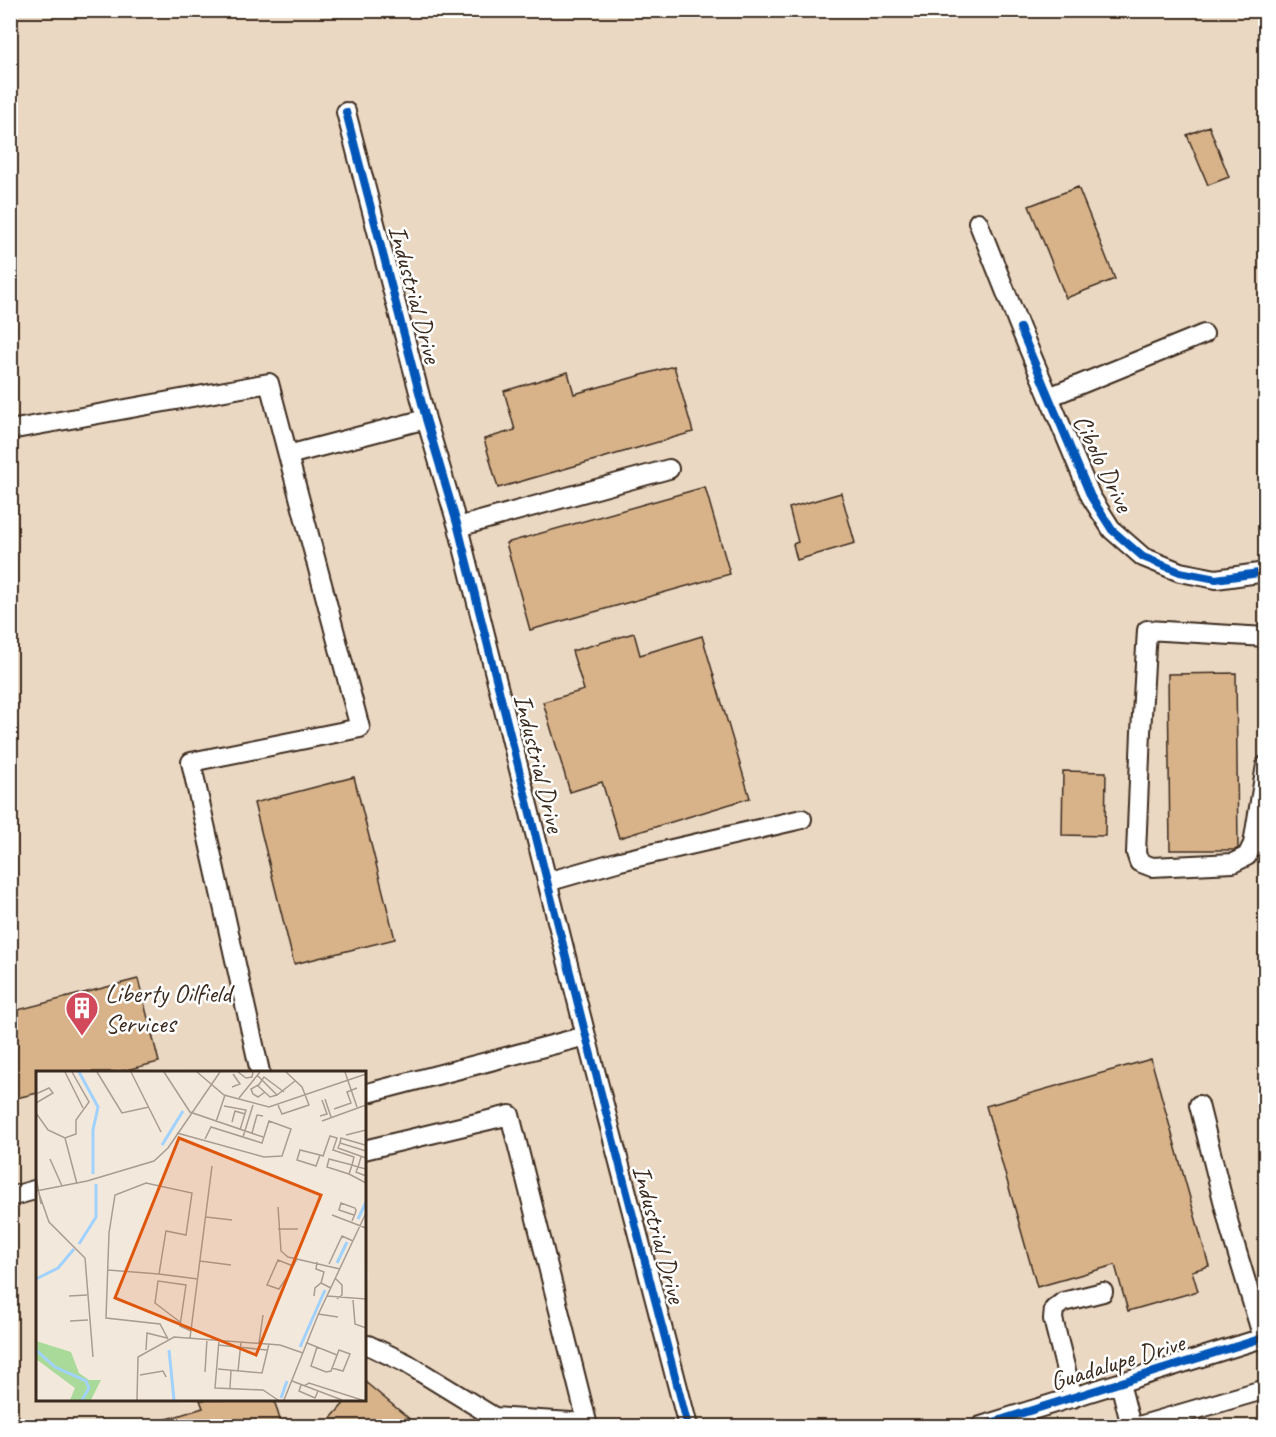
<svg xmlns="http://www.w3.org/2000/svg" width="1276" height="1437" font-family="Caveat,sans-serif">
	<rect width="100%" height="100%" fill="#f3e8dc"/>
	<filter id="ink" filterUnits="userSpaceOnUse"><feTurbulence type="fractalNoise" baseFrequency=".0167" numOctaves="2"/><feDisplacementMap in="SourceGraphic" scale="12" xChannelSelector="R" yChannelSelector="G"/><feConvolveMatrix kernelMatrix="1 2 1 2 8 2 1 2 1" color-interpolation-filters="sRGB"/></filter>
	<g filter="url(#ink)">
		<path fill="#ebd8c3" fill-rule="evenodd" d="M 10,11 L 1265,11 L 1265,1426 L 11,1426 ZM 38,1072 L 364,1072 L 364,1400 L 38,1400 Z"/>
		<path fill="#d8b38a" stroke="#3b2a1e" stroke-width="1.5" d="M 1209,126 L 1229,177 L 1208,185 L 1187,135 Z
			M 1078,187 L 1115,279 L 1066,298 L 1029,206 Z
			M 674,366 L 693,432 L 498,488 L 484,439 L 515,430 L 504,391 L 568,372 L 574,394 Z
			M 705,487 L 730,574 L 530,630 L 506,543 Z
			M 841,493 L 855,543 L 797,560 L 793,544 L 798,542 L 789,508 Z
			M 634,633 L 640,655 L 702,636 L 750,798 L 619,838 L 602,782 L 570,792 L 543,702 L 584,690 L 572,651 Z
			M 1236,673 L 1238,848 L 1235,850 L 1170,850 L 1168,674 Z
			M 1063,771 L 1106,772 L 1105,836 L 1062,835 Z
			M 354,777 L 395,939 L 294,964 L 254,803 Z
			M 138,979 L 159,1062 L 118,1072 L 38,1072 L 38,1093 L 16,1098 L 10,1076 L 10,1012 Z
			M 1151,1059 L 1209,1266 L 1192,1271 L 1198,1291 L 1128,1311 L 1115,1265 L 1037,1287 L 986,1106 Z
			M 364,1381 L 418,1426 L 324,1426 L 347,1400 L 364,1400 Z
			M 200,1400 L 274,1400 L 282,1426 L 154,1426 L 154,1423 L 203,1408 Z"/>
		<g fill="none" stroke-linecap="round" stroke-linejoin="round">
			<g stroke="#3b2a1e" stroke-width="22">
				<path id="minor" d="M 346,112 L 426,419 L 458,527 L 586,1036 L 688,1426
					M 978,222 L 1020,328 L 1091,497 L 1112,530 L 1143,557 L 1180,572 L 1216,579 L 1266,572
					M 1049,397 L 1204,334
					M 10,430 L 269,383 L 360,728 L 191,762 L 260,1072
					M 288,455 L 426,419
					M 458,527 L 669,469
					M 1266,637 L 1147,630 L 1141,732 L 1136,853 L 1139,862 L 1152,867 L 1233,863 L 1247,856 L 1253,844 L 1266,765
					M 547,882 L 620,861 L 802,819
					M 364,1094 L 586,1036
					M 1199,1105 L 1231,1232 L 1263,1338
					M 364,1150 L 510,1115 L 588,1426
					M 10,1197 L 38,1189
					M 364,1346 L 368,1345 L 406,1363 L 494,1417 L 587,1423
					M 1120,1383 L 1131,1426
					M 1073,1398 L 1053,1319 L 1054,1309 L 1063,1302 L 1103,1292
					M 981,1426 L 1266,1337
					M 1139,1426 L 1266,1389"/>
			</g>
			<use href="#minor" stroke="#fff" stroke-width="18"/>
			<g stroke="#fff" stroke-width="11">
				<path id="cycleway" d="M 346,112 L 426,419 L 458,527 L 586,1036 L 688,1426
					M 1020,328 L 1091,497 L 1112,530 L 1143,557 L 1180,572 L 1216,579 L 1266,572
					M 981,1426 L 1266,1337"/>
			</g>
			<use href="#cycleway" stroke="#0057b8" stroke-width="8"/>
		</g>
	</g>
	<defs>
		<g id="building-pin" transform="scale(1.725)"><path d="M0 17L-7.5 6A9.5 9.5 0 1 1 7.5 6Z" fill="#d1495b" stroke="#fff"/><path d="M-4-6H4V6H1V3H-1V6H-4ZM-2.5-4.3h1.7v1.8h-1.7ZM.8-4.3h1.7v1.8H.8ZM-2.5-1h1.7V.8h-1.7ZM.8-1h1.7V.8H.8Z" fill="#fff"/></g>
	</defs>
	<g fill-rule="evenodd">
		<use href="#building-pin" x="82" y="1008"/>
	</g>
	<g text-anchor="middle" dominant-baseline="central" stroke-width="5" stroke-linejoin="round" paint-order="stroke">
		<g font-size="26" fill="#3b2a1e" stroke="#fff">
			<text transform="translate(415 294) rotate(75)">Industrial Drive</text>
			<text transform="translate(1103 463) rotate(64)">Cibolo Drive</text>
			<text transform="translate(539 763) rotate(76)">Industrial Drive</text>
			<text transform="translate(659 1234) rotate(75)">Industrial Drive</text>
			<text transform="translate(1117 1362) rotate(-17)">Guadalupe Drive</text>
		</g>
		<g font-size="26" fill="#3b2a1e" stroke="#fff" text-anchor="start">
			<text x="105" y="993">Liberty Oilfield<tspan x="105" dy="30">Services</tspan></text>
		</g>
	</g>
	<g transform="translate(36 1071)">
		<rect width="330" height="330" fill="#f3e8dc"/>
		<path d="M 0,270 L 35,281 L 43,302 L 53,309 L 65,309 L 55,329 L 34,329 L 39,317 L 0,288 Z" fill="#a9da9a"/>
		<path fill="none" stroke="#a0d2fd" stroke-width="3" d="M 43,1 L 62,36 L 57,59 L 57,103M 126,74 L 147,40M 322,148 L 330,131M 43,173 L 60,146 L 60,113M 301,192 L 311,171M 0,208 L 22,197 L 38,178M 264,276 L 289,219M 0,279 L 19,296 L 50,310 L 53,317 L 46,329M 133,279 L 138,329M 245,327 L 251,310"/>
		<path fill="none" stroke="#a99c90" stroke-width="1.5" d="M 29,1 L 47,37M 61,1 L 86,42 L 113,36M 95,1 L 125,61M 128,1 L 154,41 L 227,66M 161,1 L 188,24 L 233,36 L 330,3M 202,1 L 210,7 L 216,6 L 217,1M 309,1 L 321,36M 221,4 L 241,24 L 259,10M 222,14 L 215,18 L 217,23 L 222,26 L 229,21M 196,16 L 204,13 L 197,3M 0,23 L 13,17 L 17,22 L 0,32M 241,24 L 234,26 L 222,15 L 228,6 L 248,21M 203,27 L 224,1M 289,28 L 295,46M 242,34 L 246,43 L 273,34 L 266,16 L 250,1M 188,35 L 210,39 L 204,59M 298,38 L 315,32 L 311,21 L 321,17M 0,42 L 12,59 L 29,67 L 40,63 L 40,49 L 53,31 L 36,1M 284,45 L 291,43 L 286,29M 286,50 L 330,34M 180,51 L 189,24M 196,51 L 199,40 L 209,43M 141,62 L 228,86 L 246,85 L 255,58 L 233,50 L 226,72 L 175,56 L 169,68M 216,62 L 221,44 L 227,45M 310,64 L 330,59M 207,66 L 217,34M 29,67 L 41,113M 304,72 L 302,77 L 330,87M 329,74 L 305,67 L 304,72 L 330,80M 284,84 L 280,95 L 261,89 L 264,79 L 284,84 L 287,85 L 294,65 L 301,67 L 297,79 L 318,86 L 316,94 L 313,103 L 291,96 L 293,88 L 316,94 L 322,96 L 320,101 L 330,105M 325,86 L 322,96 L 330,98M 14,88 L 26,115M 313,103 L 330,112M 0,106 L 5,133M 0,114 L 13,151 L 49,187 L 57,286M 0,120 L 51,110 L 118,90 L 132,77 L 184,1M 242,136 L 245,180 L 252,186 L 304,198M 296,144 L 330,157M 170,146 L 196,149M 316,150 L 319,143 L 320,139 L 319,137 L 305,132 L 303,139 L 318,144M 242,158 L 262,158M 164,190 L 195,194M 281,191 L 280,198 L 288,201 L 285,212M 293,193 L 306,165 L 317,170M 257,195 L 242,189 L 231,214 L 243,218 L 251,206 L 261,188M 72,199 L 123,203M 299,207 L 306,214 L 306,224 L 301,228M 33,225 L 51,224M 278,225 L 279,217 L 285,212 L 295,217M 291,225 L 330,228M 317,229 L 319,253 L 330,257M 282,243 L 302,246M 34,250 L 52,249M 144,251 L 119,232 L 122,210 L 150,214 L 144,255 L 155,260M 154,267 L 176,95M 132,268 L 124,253 L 70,247 L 73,162 L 79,124 L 110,112 L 156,122 L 150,164 L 130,160 L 123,203 L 162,208M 183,269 L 179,317 L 227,319 L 242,329M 223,272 L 227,244M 271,272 L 301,284M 182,274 L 231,279M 281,276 L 275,295 L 290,301 L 295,300 L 303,279 L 314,283 L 307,300 L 296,297M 110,279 L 111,262 L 131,267M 182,298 L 226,302 L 233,273M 202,300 L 205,271M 169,301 L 171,268M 104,304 L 127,300 L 130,306M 256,310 L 306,329M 265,314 L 263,320 L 279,327 L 282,320M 268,315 L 273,312 L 326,329M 194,317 L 195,299M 101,329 L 102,286 L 138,266 L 244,274 L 267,282M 248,329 L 282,244 L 330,142"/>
		<path fill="#df570d" fill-opacity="0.15" stroke="#df570d" stroke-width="3" d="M 143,67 L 285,124 L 220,284 L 79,227 Z"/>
		<rect width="330" height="330" fill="none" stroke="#3b2a1e" stroke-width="3"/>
	</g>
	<rect width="1276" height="1437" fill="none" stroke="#fff" stroke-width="36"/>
	<rect x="18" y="18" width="1240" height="1401" fill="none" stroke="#3b2a1e" stroke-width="2" filter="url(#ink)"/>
</svg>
